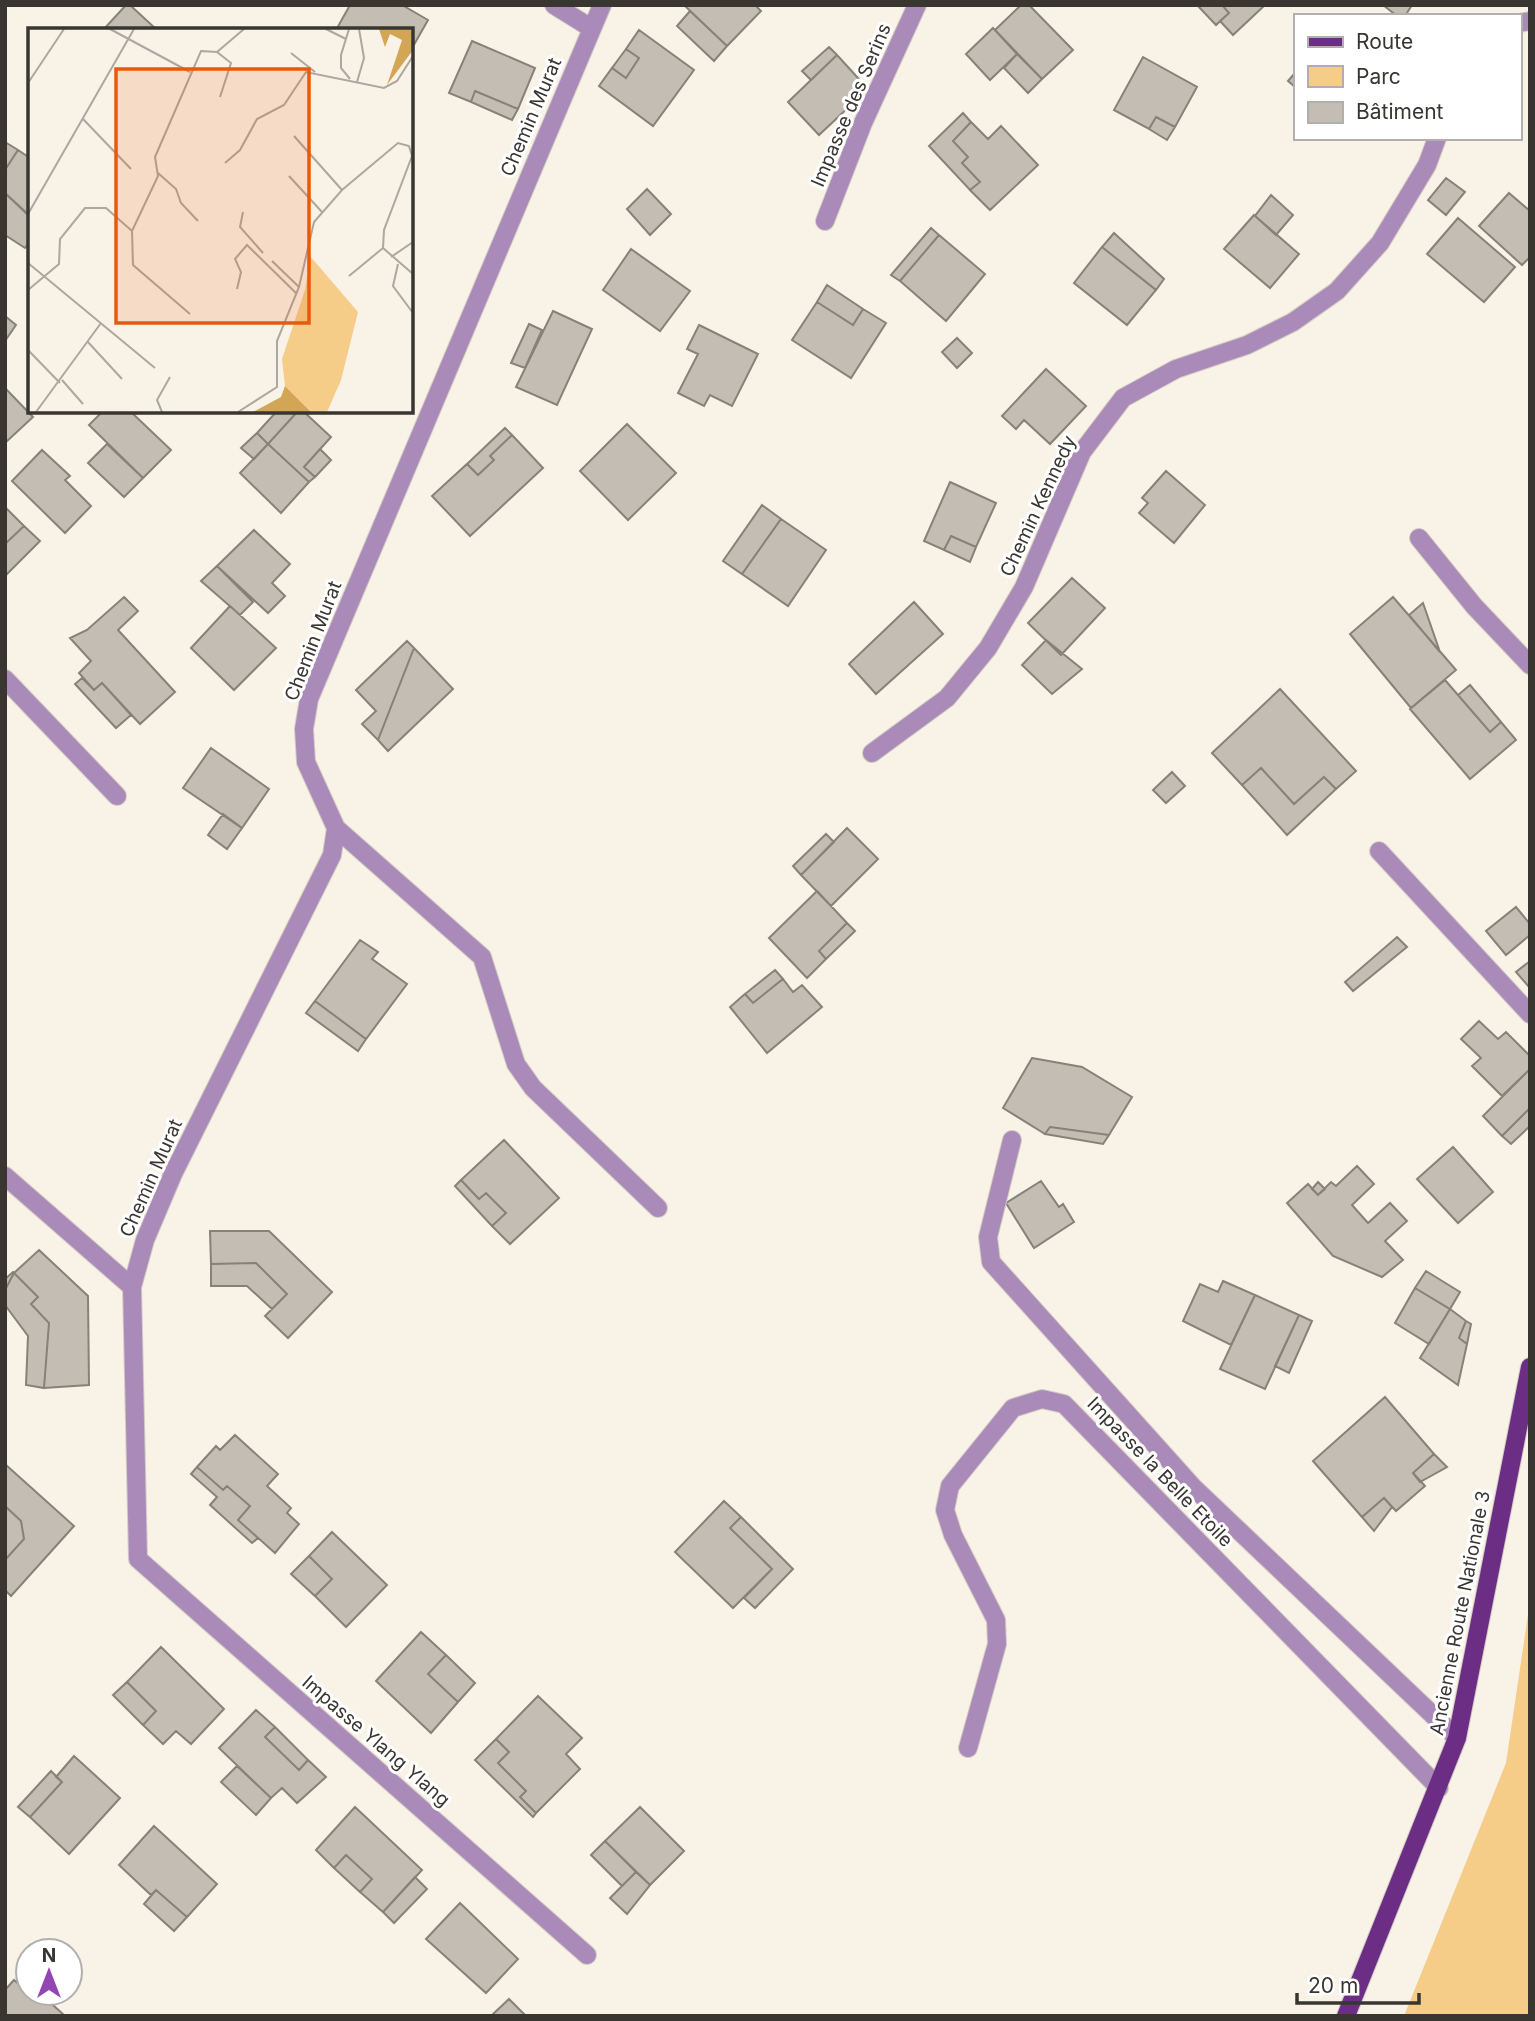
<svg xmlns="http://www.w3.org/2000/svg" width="1535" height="2021" font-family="Inter,sans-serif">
	<rect width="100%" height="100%" fill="#f8f2e7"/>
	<path fill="#f5cd88" d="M 1530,1601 L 1530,2016 L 1404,2016 L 1506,1763 Z"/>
	<path fill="#c4bdb3" stroke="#878177" stroke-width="2" d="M 126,5 L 130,5 L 157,30 L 103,30 Z
		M 350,5 L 402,5 L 428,20 L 411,50 L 411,30 L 336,30 Z
		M 684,5 L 755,5 L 761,11 L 727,46 Z
		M 1021,5 L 1029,5 L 1073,50 L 1042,79 L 995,30 Z
		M 1197,5 L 1222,5 L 1229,13 L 1216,25 Z
		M 1222,5 L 1265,5 L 1233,35 L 1220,21 L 1229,13 Z
		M 1383,5 L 1412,5 L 1405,16 L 1397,16 Z
		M 690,11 L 727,46 L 714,61 L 677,26 Z
		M 993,28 L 1017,54 L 990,80 L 966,54 Z
		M 639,30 L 694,70 L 653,126 L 599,86 L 612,68 L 626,78 L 639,58 L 626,49 Z
		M 472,41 L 535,68 L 518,109 L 475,91 L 471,102 L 449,93 Z
		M 829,47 L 837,55 L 811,80 L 802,71 Z
		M 626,49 L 639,58 L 626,78 L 612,68 Z
		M 1017,54 L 1042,79 L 1028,93 L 1004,68 Z
		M 837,55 L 868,89 L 819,135 L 788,102 Z
		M 1143,57 L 1197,87 L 1175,127 L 1156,117 L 1149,129 L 1114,110 Z
		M 1295,73 L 1295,87 L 1288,81 Z
		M 475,91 L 518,109 L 512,120 L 471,102 Z
		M 963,113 L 971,122 L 953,141 L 968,157 L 962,163 L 980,182 L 970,190 L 929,146 Z
		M 1156,117 L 1175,127 L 1167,140 L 1149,129 Z
		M 971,122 L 988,139 L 1001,126 L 1038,165 L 990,210 L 970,190 L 980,182 L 962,163 L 968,157 L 953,141 Z
		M 5,142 L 18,150 L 5,170 Z
		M 18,150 L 30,158 L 30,211 L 27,214 L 5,193 L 5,170 Z
		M 1446,178 L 1465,192 L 1446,215 L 1428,200 Z
		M 647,189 L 671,214 L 650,235 L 627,209 Z
		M 5,193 L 30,216 L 30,241 L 25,248 L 5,235 Z
		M 1509,193 L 1530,211 L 1530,257 L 1522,265 L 1479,226 Z
		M 1271,195 L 1293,215 L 1276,235 L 1255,216 Z
		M 1254,215 L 1299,254 L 1270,288 L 1224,249 Z
		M 1458,218 L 1515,267 L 1484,302 L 1427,254 Z
		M 931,228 L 939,235 L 900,281 L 891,275 Z
		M 1114,233 L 1164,279 L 1156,290 L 1102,247 Z
		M 939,235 L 985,274 L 946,321 L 900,281 Z
		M 1102,247 L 1156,290 L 1127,325 L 1074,283 Z
		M 631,249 L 690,291 L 660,331 L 603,290 Z
		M 827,285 L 863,309 L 853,325 L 817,302 Z
		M 817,302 L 853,325 L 863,309 L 886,323 L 851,378 L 792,340 Z
		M 553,311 L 592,329 L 557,405 L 516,387 Z
		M 5,316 L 16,325 L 5,341 Z
		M 529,324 L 542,330 L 525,368 L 511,363 Z
		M 699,325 L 758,354 L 732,406 L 710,395 L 704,406 L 678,393 L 698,354 L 687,349 Z
		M 957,338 L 972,353 L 957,368 L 942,352 Z
		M 1046,369 L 1086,406 L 1050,444 L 1024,420 L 1016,429 L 1002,416 Z
		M 5,388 L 33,417 L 5,443 Z
		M 103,411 L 130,411 L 171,450 L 143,478 L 89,425 Z
		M 277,411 L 298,411 L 268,444 L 257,433 Z
		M 298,411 L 303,411 L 331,437 L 304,467 L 315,477 L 309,482 L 268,444 Z
		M 627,424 L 676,473 L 628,520 L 580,471 Z
		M 505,428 L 512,435 L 490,456 L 494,460 L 478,475 L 467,464 Z
		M 257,433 L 268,444 L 254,459 L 241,448 Z
		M 512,435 L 543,468 L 470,536 L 432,496 L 467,464 L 478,475 L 494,460 L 490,456 Z
		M 107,444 L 143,478 L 124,497 L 88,463 Z
		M 268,444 L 309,482 L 281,513 L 240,473 Z
		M 320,449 L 331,460 L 315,477 L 304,467 Z
		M 42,450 L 70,476 L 65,480 L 91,506 L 65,533 L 12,481 Z
		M 1166,471 L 1205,505 L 1174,543 L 1139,513 L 1148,503 L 1142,498 Z
		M 950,482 L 996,503 L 976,547 L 951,536 L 944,550 L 924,541 Z
		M 762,505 L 781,519 L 742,574 L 723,561 Z
		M 5,507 L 24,526 L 5,544 Z
		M 781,519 L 826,550 L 788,606 L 742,574 Z
		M 24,526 L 40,541 L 5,576 L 5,544 Z
		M 254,530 L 290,564 L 272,583 L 285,596 L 268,613 L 217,566 Z
		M 951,536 L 976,547 L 970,562 L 944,550 Z
		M 217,566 L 253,602 L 240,615 L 201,581 Z
		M 1072,578 L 1105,608 L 1061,655 L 1028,623 Z
		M 124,597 L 138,611 L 118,630 L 175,692 L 140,724 L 102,683 L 94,690 L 79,673 L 91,661 L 70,638 L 87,630 Z
		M 1393,597 L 1456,670 L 1411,708 L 1350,634 Z
		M 914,602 L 943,634 L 876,694 L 849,664 Z
		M 1423,603 L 1440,652 L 1409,615 Z
		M 230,606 L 276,648 L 234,690 L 191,648 Z
		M 1046,640 L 1082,669 L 1052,694 L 1022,665 Z
		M 407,641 L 414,648 L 378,740 L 362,724 L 376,711 L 356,690 Z
		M 414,648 L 453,689 L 388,751 L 378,740 Z
		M 82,678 L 94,690 L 102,683 L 131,715 L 116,728 L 75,684 Z
		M 1445,680 L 1490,732 L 1501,722 L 1516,740 L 1470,779 L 1410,709 Z
		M 1470,685 L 1501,722 L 1490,732 L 1458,695 Z
		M 1280,689 L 1356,771 L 1336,789 L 1324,777 L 1294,804 L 1261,768 L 1242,785 L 1212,753 Z
		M 211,748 L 269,789 L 242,828 L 183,788 Z
		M 1261,768 L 1294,804 L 1324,777 L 1336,789 L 1287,835 L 1242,785 Z
		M 1172,772 L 1185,786 L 1166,803 L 1153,790 Z
		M 223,814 L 242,828 L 227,849 L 208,835 Z
		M 847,828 L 878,859 L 831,906 L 801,875 Z
		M 826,834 L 834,842 L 801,875 L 793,866 Z
		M 817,891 L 847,923 L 819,951 L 826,959 L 807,978 L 769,938 Z
		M 1516,907 L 1530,924 L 1530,935 L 1506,955 L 1486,931 Z
		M 847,923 L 855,931 L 826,959 L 819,951 Z
		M 1397,937 L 1407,947 L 1353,991 L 1345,982 Z
		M 360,940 L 378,952 L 372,959 L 407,984 L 366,1039 L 315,1001 Z
		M 1530,961 L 1530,988 L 1516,972 Z
		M 775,970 L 783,979 L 753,1003 L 745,994 Z
		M 783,979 L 793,992 L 802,985 L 822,1007 L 767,1053 L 730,1007 L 745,994 L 753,1003 Z
		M 315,1001 L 366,1039 L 358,1051 L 306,1013 Z
		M 1479,1021 L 1498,1039 L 1506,1032 L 1530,1056 L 1530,1069 L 1502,1096 L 1472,1066 L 1481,1058 L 1461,1039 Z
		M 1032,1058 L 1082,1067 L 1132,1097 L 1109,1135 L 1050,1127 L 1045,1134 L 1003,1108 Z
		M 1530,1069 L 1530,1108 L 1502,1136 L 1483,1116 Z
		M 1530,1108 L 1530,1126 L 1511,1144 L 1502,1136 Z
		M 1050,1127 L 1109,1135 L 1103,1144 L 1045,1134 Z
		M 504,1140 L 559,1198 L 510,1244 L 492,1226 L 506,1213 L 486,1193 L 479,1199 L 461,1180 Z
		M 1453,1147 L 1493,1192 L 1458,1223 L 1417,1179 Z
		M 1357,1166 L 1374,1184 L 1352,1205 L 1368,1223 L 1390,1203 L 1407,1221 L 1385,1241 L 1403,1260 L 1382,1277 L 1333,1256 L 1287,1203 L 1308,1184 L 1318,1195 L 1331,1182 L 1336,1186 Z
		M 461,1180 L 479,1199 L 486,1193 L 506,1213 L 492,1226 L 455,1186 Z
		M 1041,1181 L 1059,1207 L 1063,1204 L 1074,1222 L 1034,1248 L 1006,1203 Z
		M 1318,1182 L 1325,1189 L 1318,1195 L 1312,1189 Z
		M 210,1231 L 269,1231 L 332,1292 L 288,1338 L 265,1316 L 287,1294 L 256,1263 L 211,1264 Z
		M 39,1250 L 88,1296 L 89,1385 L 44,1388 L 49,1323 L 31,1304 L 38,1297 L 14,1273 Z
		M 256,1263 L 287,1294 L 272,1309 L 247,1286 L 211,1286 L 211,1264 Z
		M 1426,1271 L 1460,1292 L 1450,1309 L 1415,1288 Z
		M 13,1272 L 14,1273 L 5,1290 L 5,1279 Z
		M 14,1273 L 38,1297 L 31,1304 L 49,1323 L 44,1388 L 26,1385 L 28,1336 L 5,1305 L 5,1290 Z
		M 1223,1281 L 1255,1295 L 1231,1345 L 1183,1321 L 1200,1284 L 1218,1292 Z
		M 1415,1288 L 1450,1309 L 1429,1344 L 1395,1323 Z
		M 1255,1295 L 1299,1315 L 1265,1389 L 1220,1369 Z
		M 1450,1309 L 1466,1321 L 1459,1338 L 1467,1344 L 1458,1385 L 1420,1358 Z
		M 1299,1315 L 1312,1321 L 1289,1373 L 1275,1366 Z
		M 1466,1321 L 1471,1324 L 1467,1344 L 1459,1338 Z
		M 1385,1397 L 1434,1454 L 1413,1473 L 1425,1486 L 1396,1511 L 1384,1498 L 1362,1517 L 1313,1461 Z
		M 235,1435 L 278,1474 L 267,1486 L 291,1508 L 287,1513 L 299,1524 L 275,1553 L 238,1520 L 250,1506 L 227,1486 L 223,1490 L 197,1467 L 216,1446 L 220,1450 Z
		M 1434,1454 L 1447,1467 L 1420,1482 L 1413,1473 Z
		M 6,1465 L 74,1526 L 11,1596 L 5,1590 L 5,1560 L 24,1539 L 21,1521 L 5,1506 Z
		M 197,1467 L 223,1490 L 227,1486 L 250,1506 L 238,1520 L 258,1538 L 252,1543 L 210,1505 L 217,1497 L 191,1474 Z
		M 1384,1498 L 1392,1507 L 1374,1531 L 1362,1517 Z
		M 724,1501 L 741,1517 L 730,1528 L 772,1569 L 733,1608 L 675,1552 Z
		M 5,1506 L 21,1521 L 24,1539 L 5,1560 Z
		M 741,1517 L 793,1569 L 755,1608 L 744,1598 L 772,1569 L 730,1528 Z
		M 332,1532 L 387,1585 L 346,1627 L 315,1596 L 332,1579 L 309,1556 Z
		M 309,1556 L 332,1579 L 315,1596 L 291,1574 Z
		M 421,1632 L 446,1655 L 428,1674 L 458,1702 L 431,1733 L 376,1681 Z
		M 161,1647 L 224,1709 L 191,1744 L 176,1731 L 163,1744 L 143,1725 L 156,1711 L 127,1682 Z
		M 446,1655 L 475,1683 L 458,1702 L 428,1674 Z
		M 127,1682 L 156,1711 L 143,1725 L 113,1695 Z
		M 538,1696 L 582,1738 L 566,1754 L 580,1769 L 536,1813 L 520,1797 L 526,1791 L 498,1763 L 509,1752 L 496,1739 Z
		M 256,1710 L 275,1727 L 265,1737 L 299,1770 L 308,1760 L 326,1777 L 297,1803 L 282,1788 L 271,1798 L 219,1748 Z
		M 275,1727 L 308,1760 L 299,1770 L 265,1737 Z
		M 496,1739 L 509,1752 L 498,1763 L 526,1791 L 520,1797 L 536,1813 L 533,1817 L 475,1760 Z
		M 74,1756 L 120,1798 L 69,1854 L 30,1817 L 62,1782 L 56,1777 Z
		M 237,1766 L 271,1798 L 256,1815 L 221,1782 Z
		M 51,1771 L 62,1782 L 30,1817 L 18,1807 Z
		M 355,1807 L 422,1870 L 383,1912 L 360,1892 L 372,1879 L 346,1855 L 334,1868 L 316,1850 Z
		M 640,1807 L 684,1851 L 650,1885 L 605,1841 Z
		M 154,1826 L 217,1884 L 187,1917 L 156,1890 L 151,1895 L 119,1865 Z
		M 605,1841 L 636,1872 L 622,1886 L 591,1855 Z
		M 346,1855 L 372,1879 L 360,1892 L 334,1868 Z
		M 636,1872 L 650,1885 L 627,1914 L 610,1898 Z
		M 415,1877 L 427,1889 L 394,1923 L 383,1912 Z
		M 156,1890 L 187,1917 L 174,1931 L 144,1904 Z
		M 460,1903 L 518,1959 L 486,1993 L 426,1939 Z
		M 14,1980 L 32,1995 L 40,1993 L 65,2016 L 5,2016 L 5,1990 Z
		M 509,1999 L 526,2016 L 491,2016 Z"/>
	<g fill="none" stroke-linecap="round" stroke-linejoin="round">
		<g stroke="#d2ccc3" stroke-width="20">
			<path id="minor" d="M 554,5 L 591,28
				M 1519,23 L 1530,21
				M 825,221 L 863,123 L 917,5
				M 1419,538 L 1474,606 L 1530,665
				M 5,679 L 117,796
				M 872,753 L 947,698 L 988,648 L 1024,587 L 1082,452 L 1123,398 L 1176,369 L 1247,345 L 1293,322 L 1337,291 L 1380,243 L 1427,165 L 1437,138
				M 336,828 L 482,957 L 516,1064 L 533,1088 L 658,1208
				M 1379,851 L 1530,1014
				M 1012,1140 L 988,1237 L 991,1262 L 1193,1487 L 1457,1738
				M 5,1176 L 132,1287
				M 968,1748 L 997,1644 L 996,1620 L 953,1535 L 945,1510 L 950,1486 L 1013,1408 L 1042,1399 L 1064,1404 L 1439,1788
				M 587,1955 L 138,1559 L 132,1287 L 145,1240 L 173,1174 L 332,855 L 336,828 L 306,762 L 304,729 L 309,699 L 602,5"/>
		</g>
		<g stroke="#d2ccc3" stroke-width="20">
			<path id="major" d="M 1346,2016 L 1457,1738 L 1530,1367"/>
		</g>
		<use href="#minor" stroke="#aa8ab9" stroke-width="18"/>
		<use href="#major" stroke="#6c2e85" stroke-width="18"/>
	</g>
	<g text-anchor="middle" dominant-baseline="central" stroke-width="6" stroke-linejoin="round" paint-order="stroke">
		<g font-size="19" fill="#393632" stroke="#fff">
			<text transform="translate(851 105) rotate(-67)">Impasse des Serins</text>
			<text transform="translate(531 117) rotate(-67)">Chemin Murat</text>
			<text transform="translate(1038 506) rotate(-65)">Chemin Kennedy</text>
			<text transform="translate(313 641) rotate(-69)">Chemin Murat</text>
			<text transform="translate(151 1178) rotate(-66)">Chemin Murat</text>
			<text transform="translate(1160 1472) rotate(46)">Impasse la Belle Etoile</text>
			<text transform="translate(1460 1613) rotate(-79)">Ancienne Route Nationale 3</text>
			<text transform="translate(376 1741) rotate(41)">Impasse Ylang Ylang</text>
		</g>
	</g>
	<g transform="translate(28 28)">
		<rect width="385" height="385" fill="#f8f2e7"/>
		<path d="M 282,228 L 330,284 L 313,352 L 299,384 L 283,384 L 257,358 L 254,331 L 277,262 Z" fill="#f5cd88"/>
		<path d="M 351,1 L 385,1 L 385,22 L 359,57 L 374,12 L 362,6 L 357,19 ZM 257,358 L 283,384 L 225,384 L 253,369 Z" fill="#d2a655"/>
		<path fill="none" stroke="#aca79f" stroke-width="2" d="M 82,1 L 162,44M 298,1 L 318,11M 321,1 L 313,27 L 313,40 L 322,51M 189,24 L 216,1M 263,25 L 287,44M 329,54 L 336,30 L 331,1M 0,55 L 36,1M 55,91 L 103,141M 266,108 L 314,162M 197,135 L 212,122 L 229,91 L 256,77 L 278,44 L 356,60 L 369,53 L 385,28M 130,145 L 148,161 L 153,175 L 170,193M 261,148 L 294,184M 215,184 L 212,199 L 235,225M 0,186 L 106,1M 363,229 L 385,214M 244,233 L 271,259M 0,235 L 127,340M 370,236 L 365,258 L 385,285M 321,248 L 355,220M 209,261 L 213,244 L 207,231 L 219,217 L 269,266M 0,262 L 31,236 L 32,211 L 57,180 L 78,180 L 104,203M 162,286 L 105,237 L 104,203 L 130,148 L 127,129 L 173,23 L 189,24 L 203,35 L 192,69M 59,313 L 94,351M 0,322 L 32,355M 34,352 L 55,376M 8,384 L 73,295M 134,384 L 129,372 L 142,349M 210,384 L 249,359 L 249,313 L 271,259 L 286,194 L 314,162 L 370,115 L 381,118 L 384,128 L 356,202 L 355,220 L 385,246"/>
		<path fill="#e8590c" fill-opacity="0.15" stroke="#e8590c" stroke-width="3.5" d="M 88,41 L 281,41 L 281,295 L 88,295 Z"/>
		<rect width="385" height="385" fill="none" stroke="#393632" stroke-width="3.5"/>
	</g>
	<rect width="1535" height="2021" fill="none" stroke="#393632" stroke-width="14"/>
	<rect x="1294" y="14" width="228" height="126" fill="#ffffff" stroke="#b0afad" stroke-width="2"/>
	<rect x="1308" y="37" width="35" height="10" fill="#6c2e85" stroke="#b0afad" stroke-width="2"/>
	<text x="1356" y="49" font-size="21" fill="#393632">Route</text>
	<rect x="1308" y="66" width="35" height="21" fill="#f5cd88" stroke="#b0afad" stroke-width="2"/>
	<text x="1356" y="84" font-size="21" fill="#393632">Parc</text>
	<rect x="1308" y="102" width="35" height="21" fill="#c4bdb3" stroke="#b0afad" stroke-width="2"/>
	<text x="1356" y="119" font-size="21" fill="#393632">Bâtiment</text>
	<g transform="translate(49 1972)"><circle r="33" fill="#ffffff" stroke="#b0afad" stroke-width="2"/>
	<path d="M0-5L12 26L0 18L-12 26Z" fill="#9445b4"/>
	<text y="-10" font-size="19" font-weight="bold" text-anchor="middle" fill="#393632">N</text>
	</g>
	<path d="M1297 1993v10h122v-10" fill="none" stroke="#393632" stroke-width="3.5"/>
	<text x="1308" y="1993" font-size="21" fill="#393632" stroke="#ffffff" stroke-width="5" paint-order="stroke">20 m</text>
</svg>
